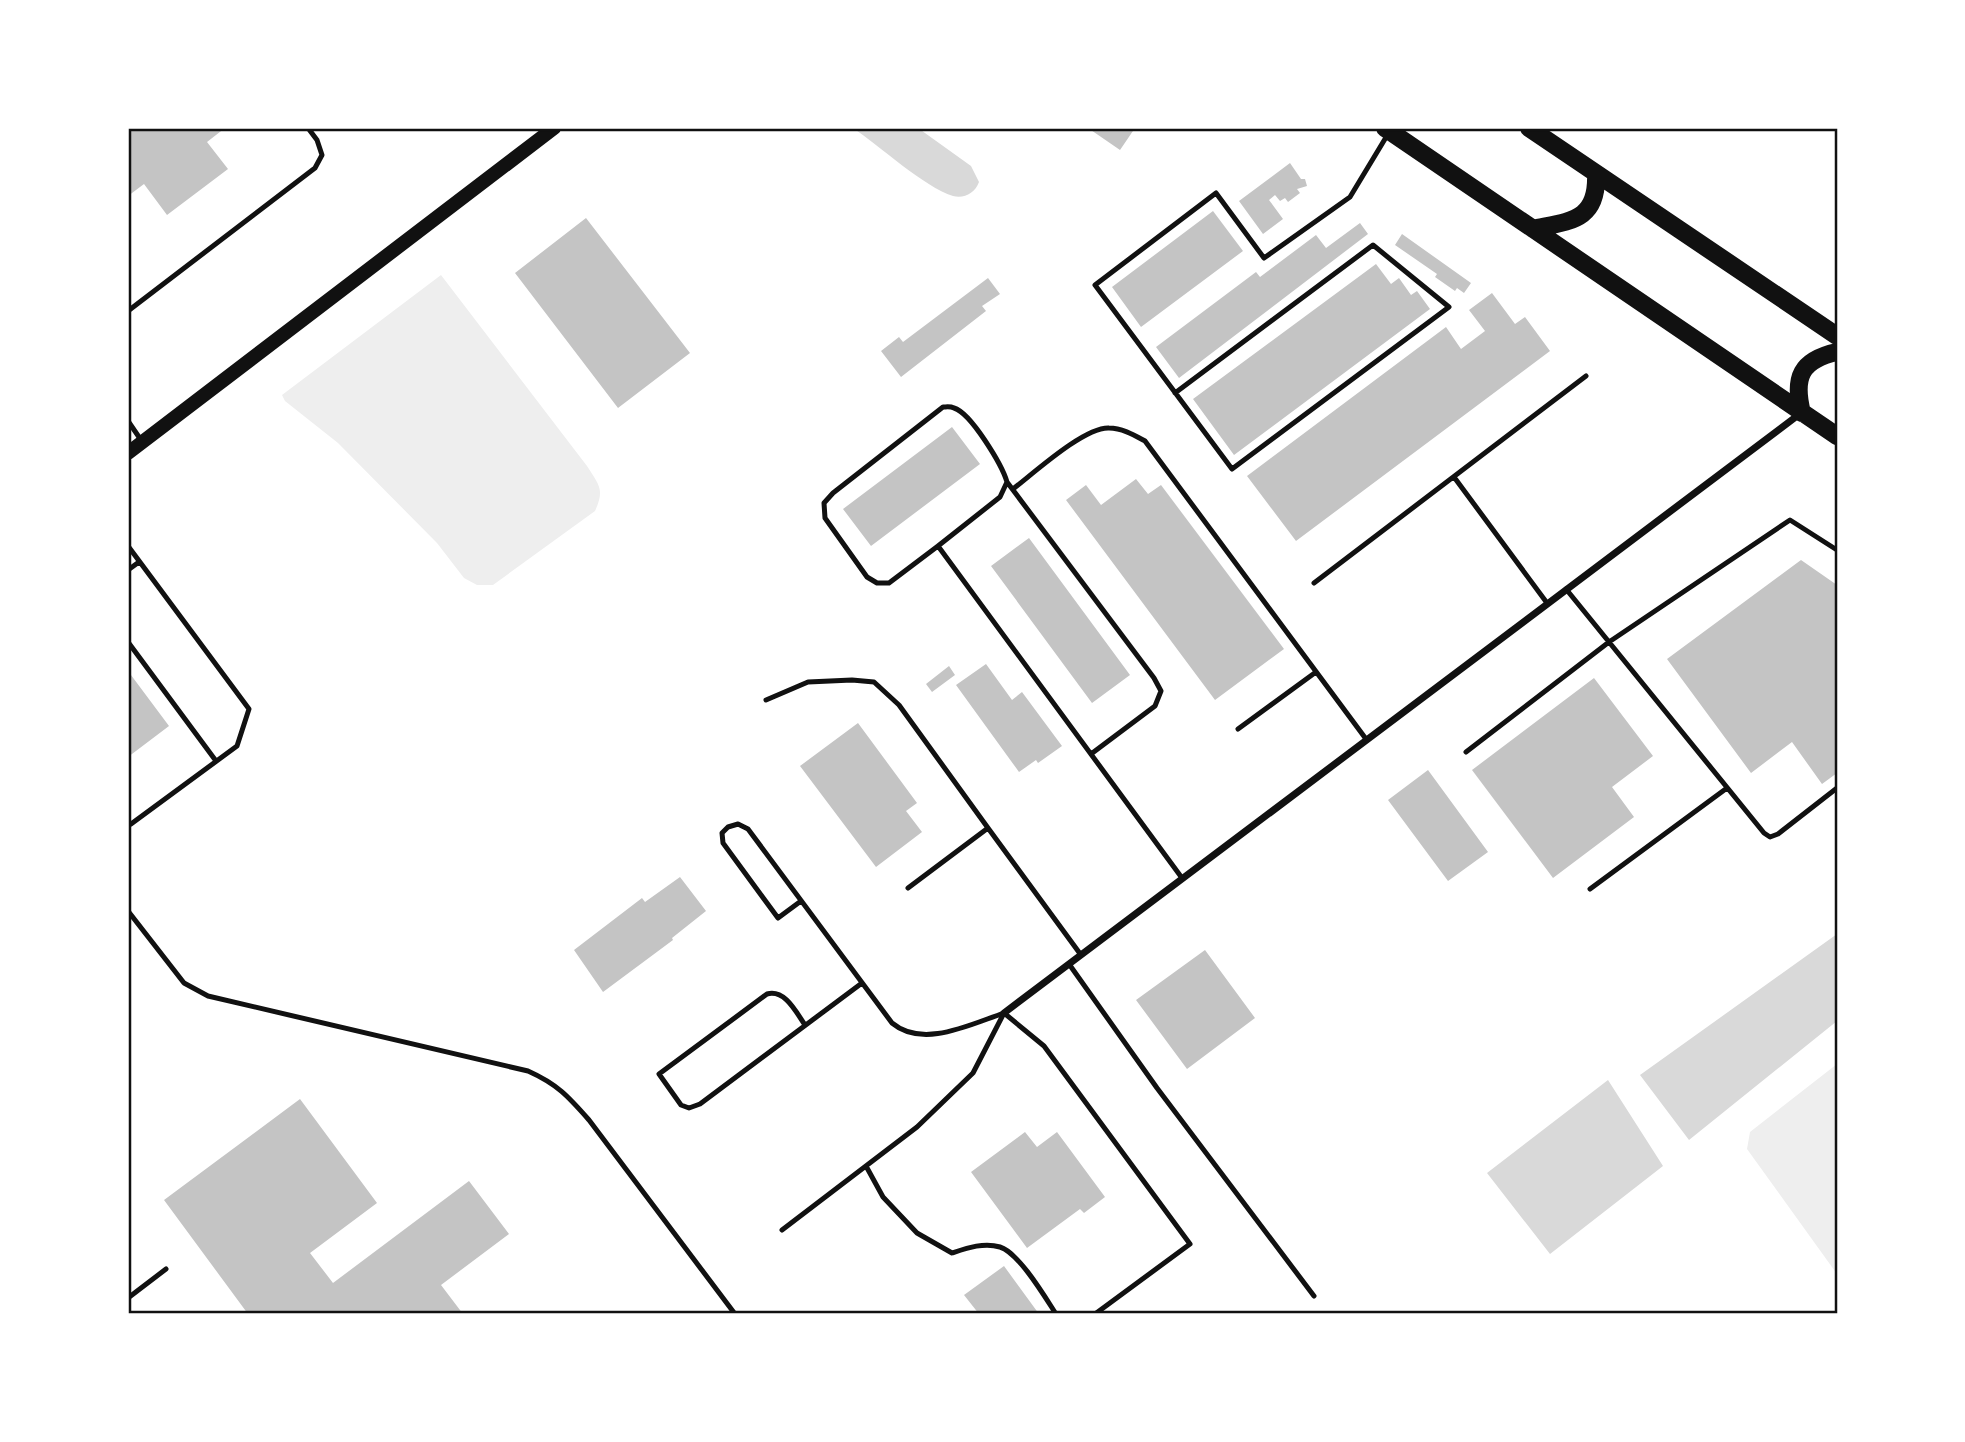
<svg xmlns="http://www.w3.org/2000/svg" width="1965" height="1442" font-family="Raleway,sans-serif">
	<rect width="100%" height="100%" fill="#fff"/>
	<path fill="#eee" d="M 441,275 L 587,466 C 599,485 605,489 595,511 L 493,585 L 477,585 L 464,578 L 437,543 L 338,443 L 285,401 L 282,395 Z
		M 1837,1064 L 1837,1274 L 1747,1149 L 1750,1132 Z"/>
	<path fill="#d9d9d9" d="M 853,128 L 918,128 L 971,166 L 979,182 C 975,193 964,199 953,196 C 924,187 880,146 853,128 Z
		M 1837,934 L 1837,1021 L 1689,1140 L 1640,1075 Z
		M 1608,1080 L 1663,1166 L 1550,1254 L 1487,1173 Z"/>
	<path fill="#c4c4c4" d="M 128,128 L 225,128 L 207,142 L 228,169 L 167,215 L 144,184 L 128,196 Z
		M 1088,128 L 1135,128 L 1120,150 Z
		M 1290,163 L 1301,179 L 1305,179 L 1307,186 L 1297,189 L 1300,193 L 1288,202 L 1285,198 L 1280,201 L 1275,195 L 1269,200 L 1283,219 L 1263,234 L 1239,201 Z
		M 1213,211 L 1243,251 L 1141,327 L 1112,287 Z
		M 586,218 L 690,353 L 618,408 L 515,273 Z
		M 1360,223 L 1368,234 L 1179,378 L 1156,347 L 1256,272 L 1260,277 L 1316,235 L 1326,248 Z
		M 1402,234 L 1471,283 L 1464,293 L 1457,288 L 1455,291 L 1435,277 L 1437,274 L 1395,245 Z
		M 1376,264 L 1391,284 L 1399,278 L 1411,295 L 1417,291 L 1430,309 L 1234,455 L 1193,399 Z
		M 988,278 L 1000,294 L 982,306 L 986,311 L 901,377 L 881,351 L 899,337 L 903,342 Z
		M 1492,293 L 1515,324 L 1525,317 L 1550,351 L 1296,541 L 1247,476 L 1446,327 L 1461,349 L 1485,331 L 1469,310 Z
		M 952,427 L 980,464 L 871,546 L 843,509 Z
		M 1136,479 L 1148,494 L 1161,485 L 1284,649 L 1215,700 L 1066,500 L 1086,485 L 1101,505 Z
		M 1029,538 L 1130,675 L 1092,703 L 991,566 Z
		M 1801,560 L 1837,585 L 1837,773 L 1822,784 L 1792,742 L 1751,773 L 1667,659 Z
		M 986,664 L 1012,700 L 1022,692 L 1062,746 L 1038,763 L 1036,760 L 1019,772 L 956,685 Z
		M 949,666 L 955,675 L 932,692 L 926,684 Z
		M 128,671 L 169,726 L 128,757 Z
		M 1594,678 L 1653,756 L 1612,787 L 1634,817 L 1553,878 L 1472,770 Z
		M 858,723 L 917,803 L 906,811 L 922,832 L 876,867 L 800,766 Z
		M 1428,770 L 1488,852 L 1448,881 L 1388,800 Z
		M 680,877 L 706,911 L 672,938 L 673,940 L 603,992 L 574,950 L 642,898 L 645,902 Z
		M 1205,950 L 1255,1018 L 1187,1069 L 1136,1000 Z
		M 300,1099 L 377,1203 L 310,1253 L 333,1283 L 469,1181 L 509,1234 L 441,1285 L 463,1314 L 248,1314 L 164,1200 Z
		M 1025,1132 L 1037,1147 L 1057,1132 L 1105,1197 L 1084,1213 L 1080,1209 L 1027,1248 L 971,1172 Z
		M 1004,1266 L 1039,1314 L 979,1314 L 964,1295 Z"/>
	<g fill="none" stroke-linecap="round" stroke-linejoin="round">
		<path stroke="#111" stroke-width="5" d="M 128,311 L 315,168 L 322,155 L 317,140 L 308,128
			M 1175,393 L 1373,245 L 1449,307 L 1232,469 L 1095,285 L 1216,193 L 1264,258 L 1350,197 L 1388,134
			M 128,421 L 141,440
			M 1454,477 L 1547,603
			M 1007,482 L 1154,678 L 1161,691 L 1155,706 L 1091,754
			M 1013,489 C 1034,473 1084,427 1109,428 C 1122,428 1134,435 1145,441 L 1366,739
			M 128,546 L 249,709 L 237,746 L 131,824
			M 938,546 L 1000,497 L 1007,482 C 1002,465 971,413 954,408 C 950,406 946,407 943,407 L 833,493 L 824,503 L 825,518 L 867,577 L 877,583 L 889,583 L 938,546 L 1182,878
			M 128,570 L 139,562
			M 1314,583 L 1586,376
			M 1566,589 L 1764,833 L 1770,837 L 1778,834 L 1837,788
			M 128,642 L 216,761
			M 766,700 L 808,682 L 852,680 L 874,682 L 899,705 L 988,828
			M 1238,729 L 1316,672
			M 1466,752 L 1609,642 L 1790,520 L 1837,550
			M 908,888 L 988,828 L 1081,955
			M 1590,889 L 1727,788
			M 801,901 L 778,918 L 723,843 L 722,833 L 728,827 L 738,824 L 748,829 L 892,1023 C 923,1049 971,1024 1004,1013
			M 128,911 L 184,983 L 208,996 L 528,1071 C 557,1084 568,1096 589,1120 L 735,1314
			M 1069,964 L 1157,1088 L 1314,1296
			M 1004,1013 L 1044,1046 L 1190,1244 L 1095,1314
			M 805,1025 C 796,1012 785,989 767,994 L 659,1074 L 681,1105 L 689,1108 L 700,1104 L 862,983
			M 866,1166 L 883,1197 L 917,1233 L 952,1253 C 967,1248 984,1242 1000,1247 C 1019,1253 1045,1297 1056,1314
			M 782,1230 L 917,1127 L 973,1073 L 1004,1013
			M 128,1298 L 166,1269"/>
		<path stroke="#111" stroke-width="7" d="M 1004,1013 L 1801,413"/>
		<path stroke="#111" stroke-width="14" d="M 128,453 L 554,128"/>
		<path stroke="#111" stroke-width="18" d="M 1385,128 L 1837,436
			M 1529,128 L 1837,336
			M 1533,229 C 1570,221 1598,221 1596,174
			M 1802,413 C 1793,377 1801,360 1837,352"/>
	</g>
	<rect width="1965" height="1442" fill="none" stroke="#ffffff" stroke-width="259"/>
	<rect x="130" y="130" width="1706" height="1182" fill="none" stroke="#111" stroke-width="2.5"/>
</svg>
